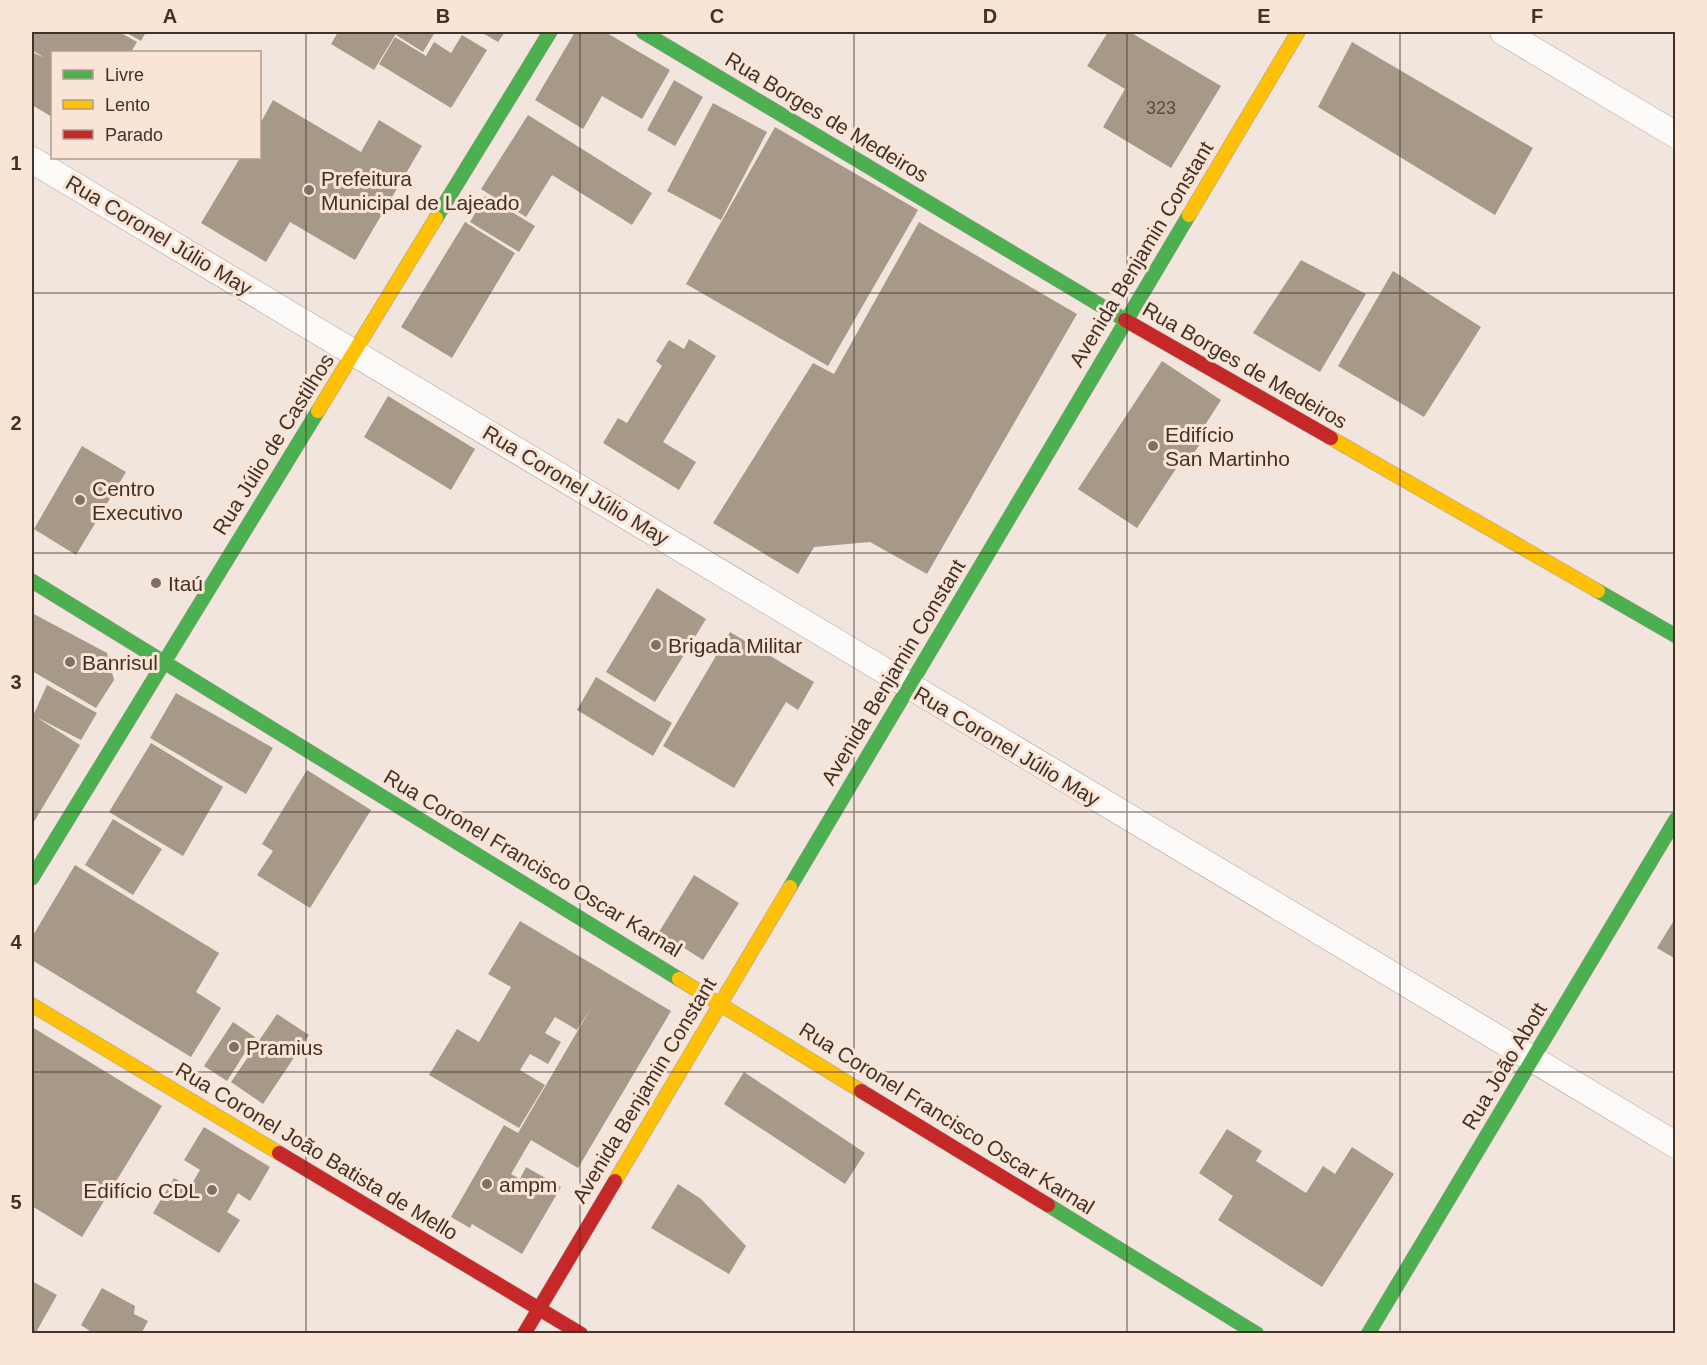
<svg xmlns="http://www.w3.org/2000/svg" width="1707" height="1365" font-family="Arial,sans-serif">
	<rect width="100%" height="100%" fill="#f2e5dd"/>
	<path fill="#a69988" d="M 35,32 L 124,32 L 123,34 L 137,42 L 131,52 L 52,52 L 52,117 L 32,105 L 32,52 L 45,58 L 32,50 L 32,39 Z
		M 125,32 L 146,32 L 141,41 Z
		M 338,32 L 397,32 L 374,70 L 331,44 Z
		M 398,32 L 435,32 L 423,52 L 396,35 Z
		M 481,32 L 505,32 L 498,42 Z
		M 575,32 L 605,32 L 670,70 L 642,119 L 602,96 L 583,129 L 535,100 Z
		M 1108,32 L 1130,32 L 1221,86 L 1171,168 L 1103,127 L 1125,89 L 1087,66 Z
		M 462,35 L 487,50 L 451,108 L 379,64 L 395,37 L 426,56 L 434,42 L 451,53 Z
		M 1352,42 L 1533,148 L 1495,215 L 1318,107 Z
		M 674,80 L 703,97 L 675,146 L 647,130 Z
		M 273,100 L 361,152 L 379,120 L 422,146 L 355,260 L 290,222 L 266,262 L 201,223 L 240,158 L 260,158 L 260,124 Z
		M 713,103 L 767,132 L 721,220 L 667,191 Z
		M 528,115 L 652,193 L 632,225 L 552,175 L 526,217 L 481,189 Z
		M 775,127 L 918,210 L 828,366 L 686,284 Z
		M 485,196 L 535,226 L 519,252 L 470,222 Z
		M 465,222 L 515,253 L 452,358 L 401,327 Z
		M 919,222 L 1077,314 L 927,574 L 870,542 L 814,547 L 798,574 L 713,523 L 813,363 L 834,374 Z
		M 1301,260 L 1366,294 L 1320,372 L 1253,333 Z
		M 1393,271 L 1481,327 L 1424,417 L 1338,366 Z
		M 689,339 L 716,356 L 663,442 L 696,462 L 679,490 L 603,443 L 618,418 L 627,423 L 662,366 L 656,361 L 669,340 L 684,349 Z
		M 1162,361 L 1221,400 L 1200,433 L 1205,436 L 1190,459 L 1185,455 L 1137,528 L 1078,489 Z
		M 388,396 L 475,449 L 451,490 L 364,437 Z
		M 82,446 L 126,472 L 76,555 L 34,529 Z
		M 657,588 L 706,619 L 655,702 L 606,672 Z
		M 32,613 L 107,653 L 114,680 L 96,708 L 32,671 Z
		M 730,632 L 814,682 L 798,710 L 786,702 L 734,788 L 663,746 Z
		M 596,677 L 672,723 L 653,756 L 577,710 Z
		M 47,685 L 97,713 L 81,740 L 36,717 L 80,745 L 32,825 L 32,718 Z
		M 176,693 L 273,748 L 246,794 L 150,738 Z
		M 151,743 L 223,787 L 183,856 L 109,812 Z
		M 307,770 L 371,810 L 310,908 L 257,875 L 273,851 L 262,844 Z
		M 113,819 L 162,849 L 133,895 L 85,865 Z
		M 75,865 L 219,953 L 196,992 L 221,1008 L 191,1057 L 32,960 L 32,937 Z
		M 694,875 L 739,903 L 703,960 L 659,932 Z
		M 1676,917 L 1676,959 L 1657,948 Z
		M 520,921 L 671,1011 L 578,1168 L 531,1140 L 511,1174 L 520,1179 L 526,1167 L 561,1187 L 522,1254 L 472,1224 L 470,1228 L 451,1217 L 504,1125 L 518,1133 L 591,1008 L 577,1030 L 555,1017 L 545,1033 L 561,1042 L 548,1064 L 530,1054 L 520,1070 L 545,1085 L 519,1128 L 429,1075 L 457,1029 L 479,1042 L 511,987 L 488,974 Z
		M 277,1014 L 309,1035 L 263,1104 L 231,1082 Z
		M 233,1022 L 255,1037 L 227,1081 L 204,1066 Z
		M 32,1027 L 162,1106 L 82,1237 L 32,1206 Z
		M 744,1072 L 865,1153 L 845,1184 L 724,1104 Z
		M 204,1127 L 270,1167 L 250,1201 L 238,1193 L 227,1212 L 240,1220 L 219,1253 L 153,1213 L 174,1178 L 190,1187 L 200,1170 L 184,1160 Z
		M 1227,1129 L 1262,1151 L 1256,1161 L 1306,1193 L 1323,1166 L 1335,1174 L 1352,1147 L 1394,1174 L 1322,1287 L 1218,1220 L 1233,1196 L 1199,1173 Z
		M 678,1184 L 701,1199 L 746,1246 L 729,1274 L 651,1228 Z
		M 32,1281 L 57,1295 L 35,1334 L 32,1334 Z
		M 102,1288 L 135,1306 L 134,1314 L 148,1321 L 141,1334 L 94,1334 L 81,1325 Z"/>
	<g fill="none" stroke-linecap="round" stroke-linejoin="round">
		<g stroke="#a79b93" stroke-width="27">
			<path id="street" d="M 1503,32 L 1676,135
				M 32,160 L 1676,1145"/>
		</g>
		<g stroke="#a79b93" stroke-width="15">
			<path id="fast" d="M 643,32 L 1125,320
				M 436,218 L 550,32
				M 32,581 L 679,979
				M 1598,591 L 1676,636
				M 32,878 L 318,411
				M 790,887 L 1189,215
				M 1048,1205 L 1257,1334
				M 1368,1334 L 1676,819"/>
		</g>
		<g stroke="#a79b93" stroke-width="15">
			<path id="slow" d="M 1189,215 L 1298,32
				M 318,411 L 436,218
				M 1331,438 L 1598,591
				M 679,979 L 861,1091
				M 32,1005 L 279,1153
				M 615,1181 L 790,887"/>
		</g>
		<g stroke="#a79b93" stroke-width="15">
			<path id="jam" d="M 1125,320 L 1331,438
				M 861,1091 L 1048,1205
				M 279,1153 L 581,1334
				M 524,1334 L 615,1181"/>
		</g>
		<use href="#street" stroke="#fdfbfa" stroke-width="26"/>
		<use href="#fast" stroke="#4caf50" stroke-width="14"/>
		<use href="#slow" stroke="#ffc107" stroke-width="14"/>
		<use href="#jam" stroke="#c62828" stroke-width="14"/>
	</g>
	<path fill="none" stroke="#403229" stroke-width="1.5" stroke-opacity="0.55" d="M 306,32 L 306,1334M 580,32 L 580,1334M 854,32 L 854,1334M 1127,32 L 1127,1334M 1400,32 L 1400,1334M 32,293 L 1676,293M 32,553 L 1676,553M 32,812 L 1676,812M 32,1072 L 1676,1072"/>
	<g fill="#7e7168" stroke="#fae4d5" stroke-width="2">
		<circle cx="309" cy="190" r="6"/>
		<circle cx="1153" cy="446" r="6"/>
		<circle cx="80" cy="500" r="6"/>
		<circle cx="156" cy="583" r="6"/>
		<circle cx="656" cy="645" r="6"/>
		<circle cx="70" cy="662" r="6"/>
		<circle cx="234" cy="1047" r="6"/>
		<circle cx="487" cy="1184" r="6"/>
		<circle cx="212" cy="1190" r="6"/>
	</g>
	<g text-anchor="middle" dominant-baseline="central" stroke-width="6" stroke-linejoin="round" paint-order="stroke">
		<g font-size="18" fill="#5a4c41">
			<text x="1161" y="108">323</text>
		</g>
		<g font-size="21" fill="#403229" stroke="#fae4d5">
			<text transform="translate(827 117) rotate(31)">Rua Borges de Medeiros</text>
			<text transform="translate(159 235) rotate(31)">Rua Coronel Júlio May</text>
			<text transform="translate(1141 254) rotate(-59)">Avenida Benjamin Constant</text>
			<text transform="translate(1245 365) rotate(30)">Rua Borges de Medeiros</text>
			<text transform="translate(273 444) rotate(-58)">Rua Júlio de Castilhos</text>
			<text transform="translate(576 485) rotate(31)">Rua Coronel Júlio May</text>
			<text transform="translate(893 672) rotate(-59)">Avenida Benjamin Constant</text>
			<text transform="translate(1007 746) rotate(31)">Rua Coronel Júlio May</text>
			<text transform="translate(533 863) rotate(31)">Rua Coronel Francisco Oscar Karnal</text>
			<text transform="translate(1504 1066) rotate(-59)">Rua João Abott</text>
			<text transform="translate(644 1090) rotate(-59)">Avenida Benjamin Constant</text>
			<text transform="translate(947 1118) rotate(32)">Rua Coronel Francisco Oscar Karnal</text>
			<text transform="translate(317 1151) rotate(31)">Rua Coronel João Batista de Mello</text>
		</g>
		<g font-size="21" fill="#403229" stroke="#fae4d5" text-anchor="start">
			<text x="321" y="178">Prefeitura<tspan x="321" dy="24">Municipal de Lajeado</tspan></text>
			<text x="1165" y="434">Edifício<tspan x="1165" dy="24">San Martinho</tspan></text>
			<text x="92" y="488">Centro<tspan x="92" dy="24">Executivo</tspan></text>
			<text x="168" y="583">Itaú</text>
			<text x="668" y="645">Brigada Militar</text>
			<text x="82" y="662">Banrisul</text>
			<text x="246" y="1047">Pramius</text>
			<text x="499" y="1184">ampm</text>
			<text x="200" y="1190" text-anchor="end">Edifício CDL</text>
		</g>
	</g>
	<rect width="1707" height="1365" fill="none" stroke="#fae4d5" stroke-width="66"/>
	<rect x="51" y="51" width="210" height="108" fill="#fae4d5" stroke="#b09d90" stroke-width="1.5"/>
	<rect x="63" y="70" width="30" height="9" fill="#4caf50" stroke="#b09d90" stroke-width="1.5"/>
	<text x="105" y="81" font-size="18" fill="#403229">Livre</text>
	<rect x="63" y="100" width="30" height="9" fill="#ffc107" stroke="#b09d90" stroke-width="1.5"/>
	<text x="105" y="111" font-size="18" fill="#403229">Lento</text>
	<rect x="63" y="130" width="30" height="9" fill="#c62828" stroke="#b09d90" stroke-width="1.5"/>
	<text x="105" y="141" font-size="18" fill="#403229">Parado</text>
	<rect x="33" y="33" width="1641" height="1299" fill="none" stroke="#403229" stroke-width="2"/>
	<g font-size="20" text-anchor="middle" font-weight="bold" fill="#403229">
		<text x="170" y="23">A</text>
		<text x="443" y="23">B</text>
		<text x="717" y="23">C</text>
		<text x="990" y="23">D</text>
		<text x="1264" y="23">E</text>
		<text x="1537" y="23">F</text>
		<text x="16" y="170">1</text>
		<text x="16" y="430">2</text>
		<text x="16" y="689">3</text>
		<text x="16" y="949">4</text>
		<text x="16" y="1209">5</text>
	</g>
</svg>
